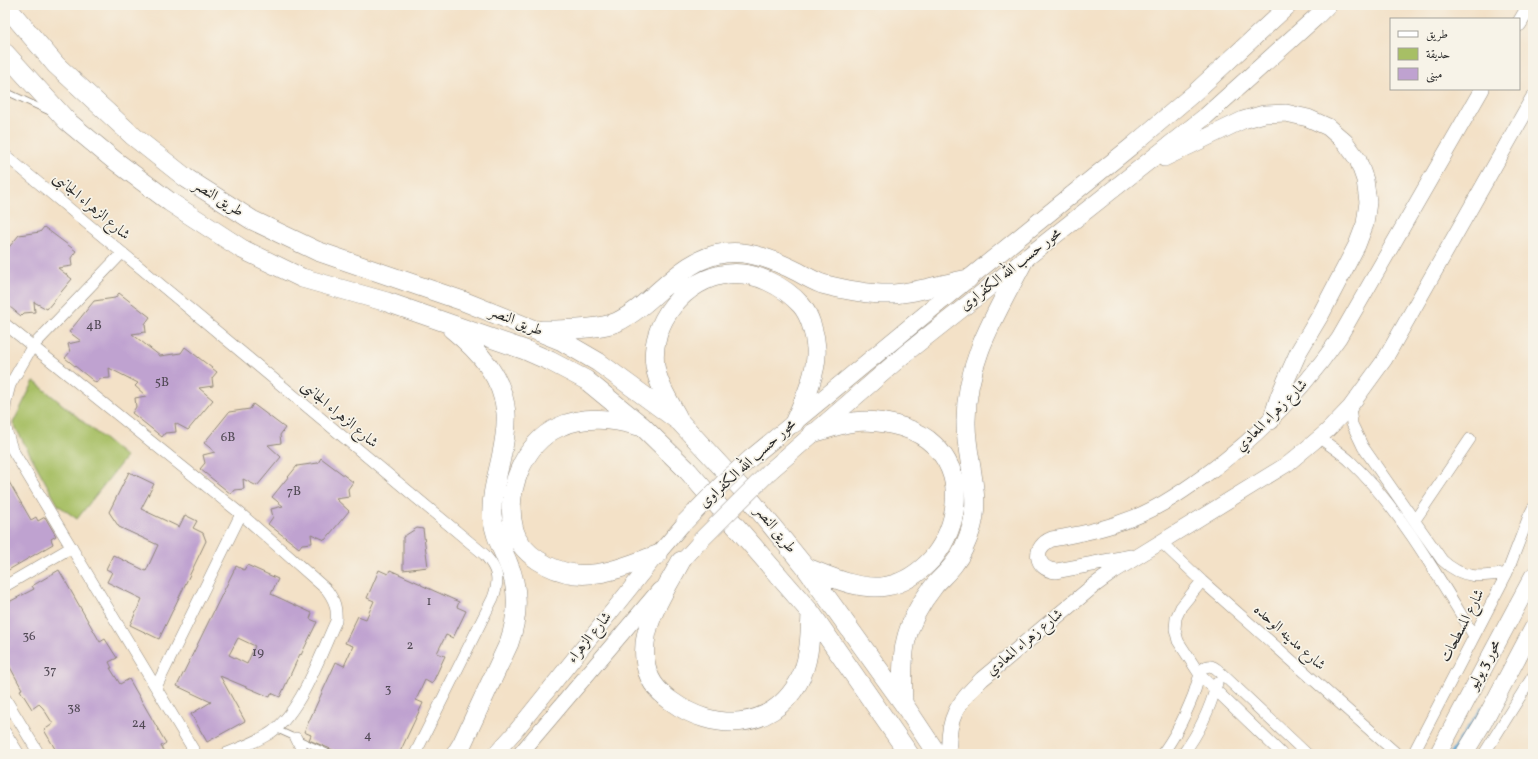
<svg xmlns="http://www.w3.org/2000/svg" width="1538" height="759" font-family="Vollkorn,Amiri,serif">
	<rect width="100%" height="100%" fill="#f7f3e8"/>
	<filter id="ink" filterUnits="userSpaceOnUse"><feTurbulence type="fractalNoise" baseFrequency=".025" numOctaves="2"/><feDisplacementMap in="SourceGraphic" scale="8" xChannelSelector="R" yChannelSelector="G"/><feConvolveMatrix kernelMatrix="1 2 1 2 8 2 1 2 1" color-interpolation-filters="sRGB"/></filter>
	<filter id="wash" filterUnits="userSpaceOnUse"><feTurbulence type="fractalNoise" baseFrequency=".012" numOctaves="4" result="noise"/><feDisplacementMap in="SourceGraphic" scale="16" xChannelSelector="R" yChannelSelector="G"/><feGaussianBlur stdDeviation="0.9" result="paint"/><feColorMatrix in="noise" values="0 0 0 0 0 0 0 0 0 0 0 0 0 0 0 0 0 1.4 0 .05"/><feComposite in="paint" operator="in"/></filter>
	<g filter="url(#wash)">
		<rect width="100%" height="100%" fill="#f3e1c7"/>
		<path fill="#a7bf65" stroke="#697548" d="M 34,381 L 126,457 L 77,519 L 58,505 L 13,423 Z"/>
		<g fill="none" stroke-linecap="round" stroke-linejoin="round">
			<path stroke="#60aad8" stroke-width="3.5" d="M 1451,754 L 1482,708"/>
		</g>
		<g id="blocks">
			<path fill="#bfa2d0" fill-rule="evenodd" d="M 44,227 L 76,251 L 71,258 L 72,266 L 58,268 L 72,279 L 47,309 L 34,302 L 35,312 L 24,313 L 21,316 L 5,303 L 5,252 L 19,235 L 40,232 Z
				M 119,293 L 150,317 L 145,324 L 146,332 L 132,334 L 160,356 L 181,353 L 185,347 L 217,372 L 212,378 L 213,386 L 199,388 L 213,400 L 188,430 L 175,423 L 176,432 L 165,433 L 162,437 L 132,413 L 136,407 L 135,398 L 146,396 L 135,386 L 138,383 L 109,368 L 110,378 L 99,379 L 96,383 L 65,358 L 70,352 L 68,344 L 81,341 L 69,332 L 94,301 L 115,298 Z
				M 253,404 L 285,428 L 280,435 L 281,443 L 268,445 L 281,457 L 257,486 L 243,479 L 244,489 L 234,490 L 231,494 L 200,469 L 205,463 L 203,455 L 215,452 L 204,443 L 229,412 L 250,409 Z
				M 321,458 L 353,482 L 348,489 L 349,497 L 336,499 L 349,511 L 325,540 L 311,534 L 312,543 L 302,544 L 299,548 L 268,524 L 273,517 L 271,509 L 283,506 L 272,497 L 297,466 L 318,463 Z
				M 129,472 L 154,484 L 141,509 L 179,527 L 185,515 L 197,521 L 193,528 L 203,533 L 206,541 L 159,639 L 130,625 L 142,599 L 107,582 L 112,572 L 106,569 L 113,555 L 146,571 L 158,545 L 119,527 L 109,512 Z
				M 5,475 L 31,520 L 36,517 L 38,521 L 45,517 L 56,536 L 51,539 L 53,544 L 5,572 Z
				M 417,528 L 423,529 L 428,567 L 403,570 L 403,537 Z
				M 247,565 L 278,579 L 271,594 L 312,613 L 310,619 L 317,622 L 301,655 L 300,654 L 280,697 L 271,693 L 270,697 L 220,676 L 245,721 L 207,742 L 191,714 L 211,702 L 177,686 L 236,566 L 244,570 ZM 238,638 L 255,646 L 247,664 L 229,655 Z
				M 59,570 L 100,642 L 105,639 L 117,658 L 109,662 L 112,668 L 110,668 L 120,684 L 129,679 L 166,743 L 161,746 L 165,754 L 58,754 L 44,730 L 53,724 L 43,708 L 39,704 L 32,709 L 20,690 L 22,689 L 5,658 L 5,604 L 34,589 L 32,586 Z
				M 379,570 L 388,574 L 390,570 L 421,584 L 421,585 L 459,602 L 457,607 L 466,611 L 453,638 L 446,635 L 437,653 L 445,656 L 432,684 L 425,680 L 416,700 L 423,703 L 399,754 L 338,754 L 333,750 L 309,740 L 311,735 L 304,732 L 336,662 L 344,666 L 353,646 L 345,643 L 358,616 L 366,619 L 374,601 L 367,598 Z"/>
		</g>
	</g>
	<g filter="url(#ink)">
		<use href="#blocks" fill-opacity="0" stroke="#8f8679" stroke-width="1"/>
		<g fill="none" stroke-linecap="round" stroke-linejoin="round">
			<g stroke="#8f8679" stroke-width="7">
				<path id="lane" d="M 5,91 L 50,112
					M 276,729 L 331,754"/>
			</g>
			<g stroke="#8f8679" stroke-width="12">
				<path id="street" d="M 5,155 L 485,555 C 498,570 500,579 493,598 L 415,754
					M 5,324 L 241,514 L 327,590 C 335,601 337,608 336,621 C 320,655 300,716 267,735 C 254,743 239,748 225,754
					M 1350,407 L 1352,424 L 1363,447 L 1442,560 C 1463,580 1481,577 1507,573
					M 5,409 L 6,401 L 10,385 L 32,347 L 122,253
					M 5,422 L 7,433 L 12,449 L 196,754
					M 1320,438 C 1330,446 1342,453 1351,462 C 1400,509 1439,578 1474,636
					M 1415,520 L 1470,439
					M 1161,542 L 1202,581 L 1397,754
					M 1202,581 L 1181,607 L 1176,618 L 1175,629 L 1178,641 L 1200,675 L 1282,754
					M 5,586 L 72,547
					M 156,687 L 241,514
					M 5,698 L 39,754
					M 5,732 L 19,754
					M 296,738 L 304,754
					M 1162,754 C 1175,737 1185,716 1193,696 C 1196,689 1199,672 1204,668 C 1210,663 1216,668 1220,672 L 1307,754
					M 1183,754 C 1199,733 1210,709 1217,683
					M 1413,754 L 1507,573 L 1529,516 L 1533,508
					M 1484,754 L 1533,676"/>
			</g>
			<g stroke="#8f8679" stroke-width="16">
				<path id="secondary" d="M 1519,24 L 1530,5
					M 1130,557 L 1056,571 C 1035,569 1032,547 1052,539 C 1075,535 1097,531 1119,523 C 1151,513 1178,495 1204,476 C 1258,437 1301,393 1339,338 L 1482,89
					M 675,569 L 700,541
					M 495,754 L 514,733 L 657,555 L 685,522
					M 520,754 L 659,590
					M 949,754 C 947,718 957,703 982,679 L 1092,587 L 1114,571 L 1289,463 L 1327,431 L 1350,407 L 1385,359 L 1533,98"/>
			</g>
			<g stroke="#8f8679" stroke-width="18">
				<path id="primary" d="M 1164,158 L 1243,120 L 1264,114 L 1286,113 L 1308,118 L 1328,127 L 1345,142 L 1358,160 L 1365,180 L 1368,202 L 1365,224 L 1357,245 L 1321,314 L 1299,351 L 1279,396 L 1271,421
					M 751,458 L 968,279 L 1133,145 L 1193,94 L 1289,5
					M 769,472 L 906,353 L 1206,116 L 1315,18 L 1328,5
					M 1438,754 L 1533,576
					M 1464,754 L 1483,723 L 1533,628"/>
			</g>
			<g stroke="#8f8679" stroke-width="20">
				<path id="highway" d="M 5,5 L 56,65 L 133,136 L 186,178 L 252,220 L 317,251 L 463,301 L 562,341 L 598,362 L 680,422 L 741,488 L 805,567 L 903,703 L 937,754
					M 5,53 L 67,121 L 114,160 L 170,202 L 242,249 L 302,278 L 387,302 L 525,350 L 550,361 L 586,380 L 642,426 L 688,471 L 811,613 L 909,754
					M 452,329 C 479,351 503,377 506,413 C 507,428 504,444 501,458 C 497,477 491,495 492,515 C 494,534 501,546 508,563 C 520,590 518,617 509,643 L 462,744 L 456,754
					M 542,330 C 562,330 600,329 617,322 C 656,303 680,258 725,253 C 750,250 776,261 798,272 C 805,276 814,281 822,284 C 845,290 870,295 894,294 C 919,292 943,284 968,279
					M 677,416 C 668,400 658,384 655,366 C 649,323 685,278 728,274 C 755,271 784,286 801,305 C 810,315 815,334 816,348 C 818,371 804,401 794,423
					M 639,426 C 613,419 585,415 559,427 C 523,443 504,493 514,530 C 521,555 551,571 575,574 C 603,577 631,564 657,555
					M 681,561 C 665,591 641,624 645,659 C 647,679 656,690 671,701 C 713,732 770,731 798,683 C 810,662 810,636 811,613
					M 805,567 C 830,577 860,591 887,586 C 905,583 921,571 933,558 C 959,525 966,476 934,445 C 917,428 889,422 866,421 C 848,421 830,428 813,433
					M 903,703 C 901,654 902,626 934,586 C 940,579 948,572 954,564 C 963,553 968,539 972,526 C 981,491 965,456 966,421 C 966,359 997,313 1024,260"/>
			</g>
			<use href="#lane" stroke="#fff" stroke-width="5.5"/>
			<use href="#street" stroke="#fff" stroke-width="11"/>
			<use href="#secondary" stroke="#fff" stroke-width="15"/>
			<use href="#primary" stroke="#fff" stroke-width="17"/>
			<use href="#highway" stroke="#fff" stroke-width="19"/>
			<g stroke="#8f8679" stroke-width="18" stroke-linecap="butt">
				<path id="primary-bridge" d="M 685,522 L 726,480 L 751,458
					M 700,541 L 769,472"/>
			</g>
			<use href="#primary-bridge" stroke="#fff" stroke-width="17"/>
		</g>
	</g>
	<g text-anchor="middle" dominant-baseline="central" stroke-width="3.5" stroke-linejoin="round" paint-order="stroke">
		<g font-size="13" fill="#504954">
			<text x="94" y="326">4B</text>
			<text x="162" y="383">5B</text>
			<text x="228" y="438">6B</text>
			<text x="294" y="492">7B</text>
			<text x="429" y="602">1</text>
			<text x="29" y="637">36</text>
			<text x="410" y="646">2</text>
			<text x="258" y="653">19</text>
			<text x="50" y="671">37</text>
			<text x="388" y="690">3</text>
			<text x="74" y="709">38</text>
			<text x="139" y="724">24</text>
			<text x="368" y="736">4</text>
		</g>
		<g font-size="15" fill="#2b2b2b" stroke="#f7f3e8">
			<text transform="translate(218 199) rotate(32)">طريق النصر</text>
			<text transform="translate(91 207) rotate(40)">شارع الزهراء الجانبى</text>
			<text transform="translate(1011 270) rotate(-38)">محور حسب الله الكفراوى</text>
			<text transform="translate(516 322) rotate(22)">طريق النصر</text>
			<text transform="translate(339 415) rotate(40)">شارع الزهراء الجانبى</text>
			<text transform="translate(1272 416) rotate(-45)">شارع زهراء المعادي</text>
			<text transform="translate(748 464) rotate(-42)">محور حسب الله الكفراوى</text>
			<text transform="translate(775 530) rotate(51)">طريق النصر</text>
			<text transform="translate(1463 626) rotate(-63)">شارع المسطحات</text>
			<text transform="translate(590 638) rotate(-51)">شارع الزهراء</text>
			<text transform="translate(1289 638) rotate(42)">شارع مدينه الوحده</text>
			<text transform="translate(1025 643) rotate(-40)">شارع زهراء المعادي</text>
			<text transform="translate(1485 665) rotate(-62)">محور 3 يوليو</text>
		</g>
	</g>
	<rect width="1538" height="759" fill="none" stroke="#f7f3e8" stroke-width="20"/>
	<rect x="1390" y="18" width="130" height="72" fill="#f7f3e8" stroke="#a5a39c"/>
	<rect x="1398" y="31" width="20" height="6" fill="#ffffff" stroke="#a5a39c"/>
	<text x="1426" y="38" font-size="12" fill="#2b2b2b">طريق</text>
	<rect x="1398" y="48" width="20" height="12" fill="#a7bf65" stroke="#a5a39c"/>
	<text x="1426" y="58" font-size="12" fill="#2b2b2b">حديقة</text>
	<rect x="1398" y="68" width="20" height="12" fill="#bfa2d0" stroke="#a5a39c"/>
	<text x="1426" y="78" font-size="12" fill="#2b2b2b">مبنى</text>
</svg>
